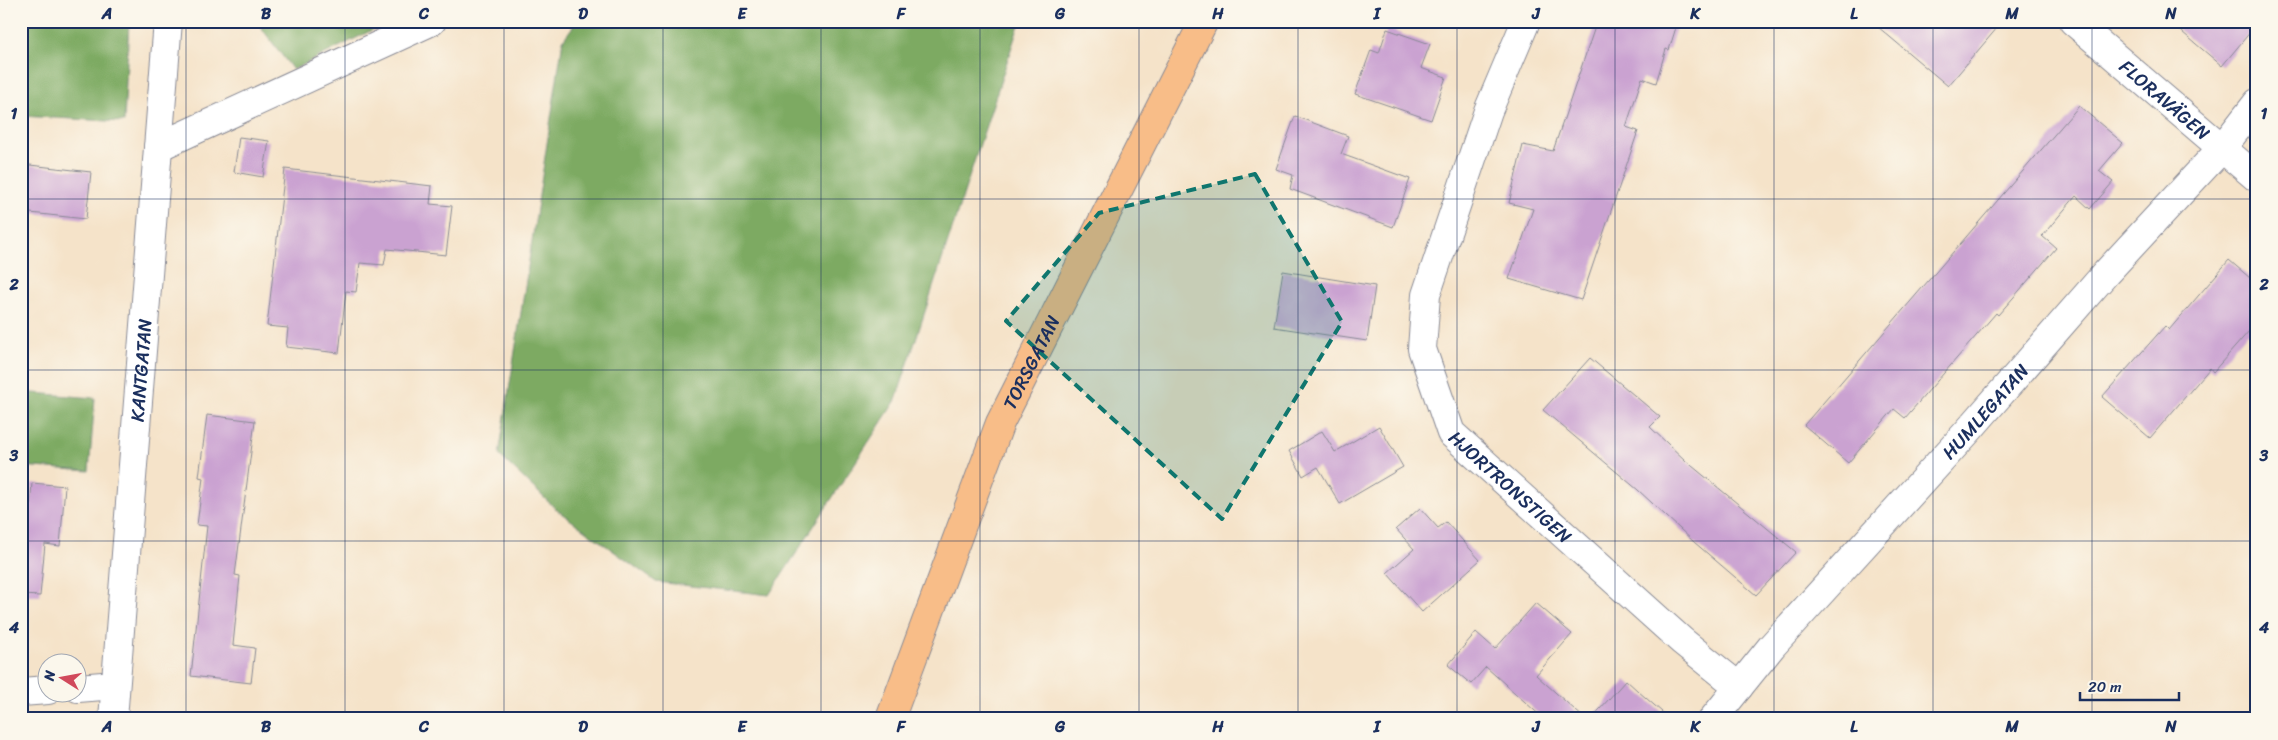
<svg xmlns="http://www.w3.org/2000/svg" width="2278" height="740" font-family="Sriracha,sans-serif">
	<rect width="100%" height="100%" fill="#fbf7ec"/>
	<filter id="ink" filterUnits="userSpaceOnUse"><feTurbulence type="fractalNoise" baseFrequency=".02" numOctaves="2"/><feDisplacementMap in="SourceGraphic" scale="10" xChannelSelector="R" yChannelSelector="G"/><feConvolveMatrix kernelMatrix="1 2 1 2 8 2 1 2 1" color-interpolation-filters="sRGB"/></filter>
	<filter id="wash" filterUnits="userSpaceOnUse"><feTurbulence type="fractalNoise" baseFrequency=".0096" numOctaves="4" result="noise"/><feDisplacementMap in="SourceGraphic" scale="20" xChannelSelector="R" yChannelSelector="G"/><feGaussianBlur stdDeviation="1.12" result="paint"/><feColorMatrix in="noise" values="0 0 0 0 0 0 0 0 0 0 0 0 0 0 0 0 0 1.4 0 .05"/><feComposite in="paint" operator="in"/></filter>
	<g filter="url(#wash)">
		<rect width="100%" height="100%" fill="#f5e3c9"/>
		<path fill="#7daa62" stroke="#4c6c60" d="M 21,21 L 129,21 L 124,122 L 21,116 Z
			M 268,21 L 390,21 L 293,70 L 260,26 Z
			M 577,21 L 1022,21 L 1018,28 L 896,400 L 769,595 L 656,582 L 557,510 L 499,455 L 563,40 Z
			M 21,392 L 95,398 L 89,471 L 21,466 Z"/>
		<g id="blocks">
			<path fill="#caa2d1" d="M 1597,21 L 1678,21 L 1669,50 L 1666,49 L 1656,83 L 1642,78 L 1626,127 L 1638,131 L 1581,300 L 1509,279 L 1533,209 L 1509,203 L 1523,145 L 1553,151 Z
				M 1871,21 L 2003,21 L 1948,86 Z
				M 2169,21 L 2257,21 L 2257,24 L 2222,66 Z
				M 1387,29 L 1430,44 L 1421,68 L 1446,77 L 1431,120 L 1355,94 L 1371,50 L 1379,53 Z
				M 2079,106 L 2123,143 L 2099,171 L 2113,182 L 2090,209 L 2076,196 L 2042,236 L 2056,248 L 2013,298 L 1998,315 L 1996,313 L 1905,418 L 1894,409 L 1848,463 L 1804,425 Z
				M 1295,116 L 1348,136 L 1341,154 L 1410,179 L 1393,227 L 1290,189 L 1293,175 L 1276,169 Z
				M 239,137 L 269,141 L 263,177 L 234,172 Z
				M 21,164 L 91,172 L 86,219 L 21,212 Z
				M 285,169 L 432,186 L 430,204 L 452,206 L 446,255 L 387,249 L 384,265 L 360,263 L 356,292 L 346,291 L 339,353 L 286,347 L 288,328 L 267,326 Z
				M 2229,260 L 2257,284 L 2257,322 L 2213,372 L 2210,368 L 2150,438 L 2102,397 L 2165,326 L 2169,330 Z
				M 1283,271 L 1375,286 L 1367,341 L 1274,327 Z
				M 1590,358 L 1660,417 L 1650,427 L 1686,461 L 1796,552 L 1756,595 L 1694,542 L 1638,490 L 1543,410 Z
				M 207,415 L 255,421 L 235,575 L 240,576 L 233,645 L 255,648 L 251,683 L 191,676 L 207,526 L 197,525 L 203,478 L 199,477 Z
				M 1379,426 L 1403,467 L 1340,504 L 1318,467 L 1303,476 L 1289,451 L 1322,431 L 1335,452 Z
				M 32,483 L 65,486 L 60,546 L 45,544 L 40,596 L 21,595 L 21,517 L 29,518 Z
				M 1420,508 L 1438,528 L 1446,522 L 1480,560 L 1422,612 L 1387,573 L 1414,549 L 1396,529 Z
				M 1536,603 L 1572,634 L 1536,675 L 1585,719 L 1544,719 L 1486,667 L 1471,684 L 1448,665 L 1476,632 L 1495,649 Z
				M 1626,680 L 1638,691 L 1670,719 L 1591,719 Z"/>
		</g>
	</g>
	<g filter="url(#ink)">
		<use href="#blocks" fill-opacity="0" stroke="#888994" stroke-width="1"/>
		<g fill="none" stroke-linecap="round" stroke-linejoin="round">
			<g stroke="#888994" stroke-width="30">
				<g id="minor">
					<path id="s1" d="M 1526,21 L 1488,111 L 1426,295 L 1422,349 L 1451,433 L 1682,641 L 1739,687"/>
					<path id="s2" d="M 2073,21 L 2257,178"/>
					<path d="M 158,147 L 432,21"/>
					<path d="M 78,688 L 115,685"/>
					<path d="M 21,692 L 48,690"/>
					<path id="s3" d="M 113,719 L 168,21"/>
					<path id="s4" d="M 1713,719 L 1772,646 L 1968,431 L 2106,273 L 2222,148 L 2257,103"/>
				</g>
			</g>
			<g stroke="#888994" stroke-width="30">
				<g id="major">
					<path id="s5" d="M 890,719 L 1000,423 L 1204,21"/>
				</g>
			</g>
			<use href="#minor" stroke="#fff" stroke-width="28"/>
			<use href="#major" stroke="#f8bd88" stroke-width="28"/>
		</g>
	</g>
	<path fill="#0f766e" fill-opacity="0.2" stroke="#0f766e" stroke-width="4" stroke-dasharray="10 6" stroke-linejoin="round" d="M 1255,174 L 1342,322 L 1222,519 L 1006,321 L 1099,213 Z"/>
	<path fill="none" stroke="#1b2f5e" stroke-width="1" stroke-opacity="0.55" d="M 186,21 L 186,719M 345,21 L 345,719M 504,21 L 504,719M 663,21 L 663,719M 821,21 L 821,719M 980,21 L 980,719M 1139,21 L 1139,719M 1298,21 L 1298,719M 1457,21 L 1457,719M 1615,21 L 1615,719M 1774,21 L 1774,719M 1933,21 L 1933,719M 2092,21 L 2092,719M 21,199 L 2257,199M 21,370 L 2257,370M 21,541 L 2257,541"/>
	<g text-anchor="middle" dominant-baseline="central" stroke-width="5" stroke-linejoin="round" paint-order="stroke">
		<g font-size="19" fill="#1b2f5e" stroke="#fbf7ec">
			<text stroke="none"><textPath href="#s2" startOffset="121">FLORAVÄGEN</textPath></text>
			<text stroke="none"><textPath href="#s5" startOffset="384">TORSGATAN</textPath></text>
			<text stroke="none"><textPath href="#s3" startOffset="350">KANTGATAN</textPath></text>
			<text stroke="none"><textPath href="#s4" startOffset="411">HUMLEGATAN</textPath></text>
			<text stroke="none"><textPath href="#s1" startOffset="515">HJORTRONSTIGEN</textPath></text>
		</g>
	</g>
	<rect width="2278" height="740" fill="none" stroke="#fbf7ec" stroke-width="55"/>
	<g transform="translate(62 678) rotate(281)"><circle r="24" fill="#fbf7ec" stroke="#a1a7b3"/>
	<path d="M0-4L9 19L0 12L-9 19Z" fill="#d1495b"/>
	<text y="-8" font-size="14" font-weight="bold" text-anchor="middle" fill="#1b2f5e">N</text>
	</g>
	<path d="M2080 692v8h99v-8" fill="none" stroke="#1b2f5e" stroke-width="2.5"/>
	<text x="2088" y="692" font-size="15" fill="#1b2f5e" stroke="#fbf7ec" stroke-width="4" paint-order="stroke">20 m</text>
	<rect x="28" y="28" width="2222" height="684" fill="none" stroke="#1b2f5e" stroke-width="2"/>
	<g font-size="16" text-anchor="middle" font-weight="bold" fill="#1b2f5e">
		<text x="107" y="19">A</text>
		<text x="266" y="19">B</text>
		<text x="424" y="19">C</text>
		<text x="583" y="19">D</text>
		<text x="742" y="19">E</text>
		<text x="901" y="19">F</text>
		<text x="1060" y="19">G</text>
		<text x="1218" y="19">H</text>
		<text x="1377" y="19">I</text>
		<text x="1536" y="19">J</text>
		<text x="1695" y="19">K</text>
		<text x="1854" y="19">L</text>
		<text x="2012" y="19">M</text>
		<text x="2171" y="19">N</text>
		<text x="14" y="119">1</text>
		<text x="2264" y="119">1</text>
		<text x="14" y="290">2</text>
		<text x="2264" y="290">2</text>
		<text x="14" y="461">3</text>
		<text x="2264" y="461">3</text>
		<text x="14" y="633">4</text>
		<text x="2264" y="633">4</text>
		<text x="107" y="732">A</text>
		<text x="266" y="732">B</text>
		<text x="424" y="732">C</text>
		<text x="583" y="732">D</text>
		<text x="742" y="732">E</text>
		<text x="901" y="732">F</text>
		<text x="1060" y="732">G</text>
		<text x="1218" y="732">H</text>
		<text x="1377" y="732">I</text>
		<text x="1536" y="732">J</text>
		<text x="1695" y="732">K</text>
		<text x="1854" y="732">L</text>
		<text x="2012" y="732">M</text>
		<text x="2171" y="732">N</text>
	</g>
</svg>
